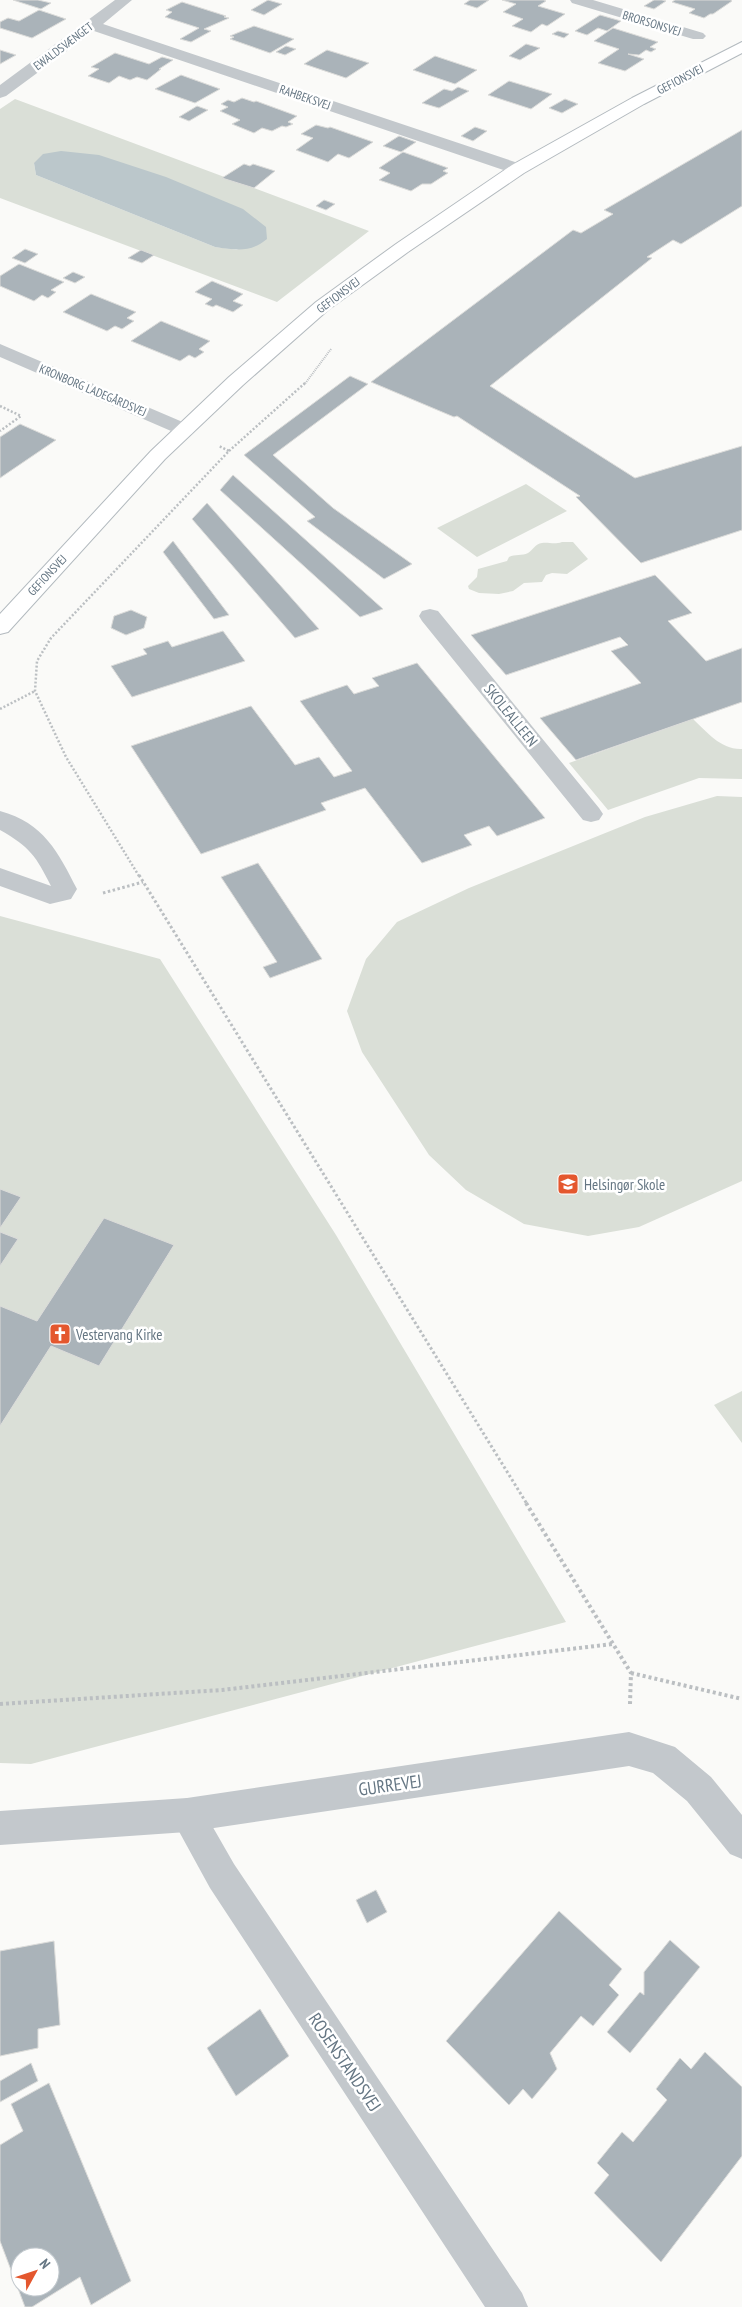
<svg xmlns="http://www.w3.org/2000/svg" width="742" height="2307" font-family="'PT Sans Narrow',sans-serif">
	<rect width="100%" height="100%" fill="#fafaf8"/>
	<path fill="#dadfd7" fill-rule="evenodd" d="M 15,99 L 369,231 L 277,302 L 0,198 L 0,109 ZM 34,163 L 239,250 L 215,247 L 36,175 Z
		M 526,484 L 567,511 L 477,557 L 437,528 Z
		M 562,542 L 573,542 L 588,559 L 567,574 L 552,573 L 546,575 L 542,582 L 524,583 L 513,591 L 499,594 L 479,593 L 469,589 L 468,586 L 477,577 L 478,569 L 507,561 L 509,557 C 515,554 522,556 528,553 C 533,550 535,544 542,543 C 549,542 554,545 562,542 Z
		M 693,719 C 707,732 721,750 742,749 L 742,779 L 699,778 L 608,810 L 569,763 Z
		M 717,796 L 742,797 L 742,1181 L 639,1227 L 588,1236 L 524,1224 L 466,1190 L 429,1155 L 362,1052 L 347,1011 L 366,959 L 397,922 L 469,888 L 645,817 Z
		M 0,916 L 160,959 L 336,1235 L 566,1622 L 31,1764 L 0,1763 Z
		M 742,1391 L 742,1443 L 714,1405 Z"/>
	<path fill="#bbc7cb" d="M 61,151 L 99,155 L 166,177 L 243,209 L 266,227 L 267,239 C 250,253 236,250 215,247 L 36,175 L 34,163 L 43,154 Z"/>
	<path fill="#aab3b9" stroke="#dcdcda" fill-rule="evenodd" d="M 13,0 L 38,0 L 51,3 L 41,9 Z
		M 268,0 L 282,4 L 264,15 L 251,10 Z
		M 470,0 L 489,0 L 477,8 L 464,4 Z
		M 502,0 L 544,0 L 546,1 L 538,6 L 565,14 L 547,26 L 542,24 L 531,32 L 512,26 L 523,19 L 503,12 L 516,4 Z
		M 654,0 L 662,0 L 666,1 L 654,9 L 644,6 Z
		M 675,0 L 731,0 L 732,1 L 713,14 L 710,14 L 704,18 L 689,13 L 695,9 L 672,2 Z
		M 182,2 L 226,16 L 224,17 L 229,18 L 204,29 L 211,31 L 191,42 L 180,39 L 199,28 L 165,17 L 172,12 L 166,10 Z
		M 39,10 L 66,19 L 32,38 L 0,28 L 0,22 L 8,18 L 19,21 Z
		M 600,15 L 621,21 L 607,31 L 598,28 L 587,35 L 575,31 Z
		M 254,26 L 294,39 L 270,53 L 230,39 L 234,37 L 230,36 Z
		M 613,28 L 658,42 L 650,47 L 656,49 L 651,52 L 646,50 L 639,55 L 628,54 L 644,59 L 625,71 L 598,63 L 619,49 L 594,41 Z
		M 558,31 L 569,34 L 564,38 L 552,34 Z
		M 526,44 L 540,48 L 520,60 L 509,56 Z
		M 286,46 L 296,49 L 285,55 L 276,52 Z
		M 0,50 L 16,55 L 0,64 Z
		M 327,50 L 369,63 L 346,78 L 304,64 Z
		M 115,53 L 149,64 L 162,57 L 173,60 L 159,69 L 161,69 L 147,80 L 137,77 L 130,80 L 119,76 L 109,83 L 88,76 L 99,69 L 91,67 Z
		M 435,56 L 477,70 L 455,84 L 413,70 Z
		M 181,75 L 220,89 L 195,103 L 155,89 Z
		M 509,81 L 552,94 L 531,109 L 488,95 Z
		M 458,87 L 469,91 L 439,108 L 422,103 L 444,89 L 452,91 Z
		M 242,98 L 254,102 L 256,101 L 297,116 L 288,122 L 293,124 L 286,127 L 282,126 L 272,131 L 262,128 L 254,133 L 232,124 L 240,120 L 220,111 L 228,107 L 221,104 L 228,100 L 234,102 Z
		M 565,99 L 578,104 L 562,113 L 549,108 Z
		M 197,106 L 208,110 L 189,121 L 179,117 Z
		M 316,125 L 328,128 L 330,127 L 373,142 L 349,158 L 338,154 L 328,162 L 296,150 L 313,138 L 301,134 Z
		M 475,127 L 487,131 L 473,141 L 461,136 Z
		M 742,130 L 742,206 L 681,244 L 673,240 L 647,257 L 652,258 L 490,386 L 635,478 L 742,446 L 742,530 L 641,563 L 576,497 L 580,496 L 457,416 L 454,417 L 371,382 L 573,230 L 581,233 L 613,214 L 604,210 Z
		M 399,136 L 416,142 L 401,152 L 383,146 Z
		M 403,152 L 448,168 L 443,171 L 448,173 L 431,184 L 422,184 L 411,191 L 379,180 L 390,173 L 379,168 Z
		M 244,164 L 250,166 L 253,164 L 275,171 L 254,188 L 222,178 Z
		M 324,200 L 335,204 L 326,210 L 316,206 Z
		M 25,249 L 38,254 L 25,263 L 12,258 Z
		M 141,250 L 154,255 L 142,263 L 128,258 Z
		M 19,264 L 64,282 L 51,290 L 56,292 L 48,298 L 42,295 L 34,301 L 0,286 L 0,276 Z
		M 73,272 L 85,277 L 75,283 L 63,278 Z
		M 212,281 L 243,294 L 233,301 L 243,305 L 233,312 L 216,305 L 213,307 L 205,304 L 212,299 L 195,292 Z
		M 91,294 L 136,312 L 127,318 L 134,321 L 122,329 L 115,326 L 107,331 L 63,312 Z
		M 161,321 L 210,341 L 199,349 L 204,352 L 195,358 L 189,355 L 180,361 L 131,341 Z
		M 350,376 L 368,384 L 273,455 L 333,508 L 412,564 L 384,579 L 307,521 L 315,517 L 244,455 Z
		M 20,424 L 56,440 L 0,478 L 0,437 Z
		M 233,475 L 383,609 L 360,617 L 220,490 Z
		M 207,503 L 319,629 L 295,638 L 192,519 Z
		M 173,541 L 229,615 L 214,619 L 163,552 Z
		M 655,575 L 692,613 L 668,621 L 706,661 L 742,648 L 742,702 L 576,760 L 540,718 L 641,683 L 611,651 L 628,645 L 620,637 L 506,675 L 471,635 Z
		M 131,610 L 147,617 L 144,628 L 126,635 L 111,628 L 114,616 Z
		M 223,631 L 245,661 L 132,697 L 111,666 L 147,654 L 143,649 L 168,641 L 172,647 Z
		M 417,663 L 545,818 L 497,836 L 489,826 L 464,835 L 472,845 L 422,863 L 365,788 L 321,803 L 326,810 L 201,854 L 131,746 L 251,706 L 295,765 L 319,757 L 334,777 L 352,771 L 300,701 L 347,685 L 354,694 L 379,686 L 372,678 Z
		M 258,863 L 322,959 L 270,978 L 263,967 L 277,962 L 221,877 Z
		M 0,1189 L 21,1197 L 0,1228 Z
		M 104,1218 L 174,1245 L 99,1366 L 51,1346 L 0,1426 L 0,1306 L 37,1321 Z
		M 0,1232 L 18,1239 L 0,1266 Z
		M 376,1890 L 387,1912 L 367,1923 L 356,1900 Z
		M 559,1911 L 622,1969 L 609,1985 L 619,1995 L 593,2026 L 581,2016 L 550,2053 L 557,2069 L 532,2099 L 523,2089 L 509,2105 L 446,2041 Z
		M 670,1940 L 700,1967 L 630,2053 L 607,2032 L 640,1992 L 644,1995 L 644,1972 Z
		M 54,1941 L 60,2025 L 38,2029 L 38,2048 L 0,2056 L 0,1951 Z
		M 260,2009 L 289,2056 L 236,2096 L 207,2048 Z
		M 705,2052 L 742,2087 L 742,2156 L 661,2262 L 594,2193 L 609,2175 L 597,2163 L 622,2132 L 633,2142 L 667,2100 L 656,2089 L 680,2058 L 691,2069 Z
		M 31,2063 L 38,2081 L 0,2102 L 0,2081 Z
		M 49,2083 L 131,2281 L 91,2305 L 80,2277 L 32,2307 L 25,2307 L 0,2241 L 0,2145 L 23,2131 L 11,2104 ZM 20,2257 L 50,2257 L 50,2287 L 20,2287 Z"/>
	<g fill="none" stroke-linecap="round" stroke-linejoin="round">
		<g stroke="#b3babf" stroke-width="2">
			<path id="secondary" d="M 742,42 L 742,53 L 644,104 L 524,173 L 408,252 L 328,310 L 243,385 L 165,459 L 8,632 L 0,634 L 0,614 L 151,451 L 229,377 L 316,302 L 396,244 L 512,165 L 632,98 Z"/>
		</g>
		<path stroke="#bbbfc2" stroke-width="2" stroke-dasharray="1 1" stroke-linecap="butt" d="M 304,385 L 331,349"/>
		<path stroke="#bbbfc2" stroke-width="2.5" stroke-dasharray="2 2" stroke-linecap="butt" d="M 0,406 L 21,416 L 0,431
			M 229,451 L 305,383
			M 0,709 L 35,691
			M 139,876 L 66,757 L 35,691 L 37,661 L 51,638 L 229,451 L 219,446"/>
		<path stroke="#bbbfc2" stroke-width="3" stroke-dasharray="2.5 2.5" stroke-linecap="butt" d="M 139,875 L 527,1504
			M 103,893 L 143,882"/>
		<path stroke="#bbbfc2" stroke-width="4" stroke-dasharray="3 3" stroke-linecap="butt" d="M 526,1503 L 631,1673 L 630,1704
			M 631,1673 L 742,1699
			M 0,1704 L 222,1690 L 613,1644"/>
		<path fill="#c3c8cc" fill-rule="evenodd" d="M 430,609 L 438,611 L 599,808 L 603,814 L 599,820 L 591,822 L 583,820 L 422,621 L 419,616 L 422,611 Z
			M 0,811 C 44,823 58,852 77,889 L 71,899 L 50,904 L 0,886 L 0,868 L 51,886 C 36,856 30,847 0,830 Z"/>
		<path fill="#c3c8cc" fill-rule="evenodd" d="M 115,0 L 132,0 L 103,24 L 524,165 L 526,169 L 524,173 L 512,173 L 94,31 L 6,96 L 0,98 L 0,85 Z
			M 570,0 L 593,0 L 703,33 L 706,36 L 703,39 L 693,39 L 572,3 Z
			M 187,1798 L 199,1803 L 234,1864 L 522,2293 L 528,2307 L 485,2307 L 210,1888 L 170,1815 L 175,1803 Z"/>
		<path fill="#c3c8cc" fill-rule="evenodd" d="M 0,344 L 192,426 L 195,430 L 192,434 L 185,436 L 178,434 L 0,357 Z
			M 629,1732 L 675,1747 L 711,1777 L 742,1815 L 742,1859 L 730,1854 L 687,1801 L 653,1773 L 629,1766 L 187,1832 L 0,1845 L 0,1811 L 187,1798 Z"/>
		<use href="#secondary" fill="#fff" fill-rule="evenodd"/>
	</g>
	<defs>
		<g id="school-square" transform="scale(1.125)"><rect x="-9" y="-9" width="18" height="18" rx="4" fill="#e4572e" stroke="#fff"/><path d="M0-5L7-2L0 1L-7-2ZM-4 1L0 2.5L4 1V4Q0 6-4 4Z" fill="#fff"/></g>
		<g id="church-square" transform="scale(1.125)"><rect x="-9" y="-9" width="18" height="18" rx="4" fill="#e4572e" stroke="#fff"/><path d="M-1.2-6h2.4v3.5h3.3v2.4h-3.3V6h-2.4V-.1h-3.3v-2.4h3.3Z" fill="#fff"/></g>
	</defs>
	<g fill-rule="evenodd">
		<use href="#school-square" x="568" y="1184"/>
		<use href="#church-square" x="60" y="1334"/>
	</g>
	<g text-anchor="middle" dominant-baseline="central" stroke-width="5" stroke-linejoin="round" paint-order="stroke">
		<g font-size="12" fill="#657683" stroke="#fff">
			<text transform="translate(652 23) rotate(17)">BRORSONSVEJ</text>
			<text transform="translate(63 46) rotate(-37)">EWALDSVÆNGET</text>
			<text transform="translate(680 79) rotate(-28)">GEFIONSVEJ</text>
			<text transform="translate(305 97) rotate(19)">RAHBEKSVEJ</text>
			<text transform="translate(338 295) rotate(-37)">GEFIONSVEJ</text>
			<text transform="translate(93 390) rotate(23)">KRONBORG LADEGÅRDSVEJ</text>
			<text transform="translate(47 575) rotate(-47)">GEFIONSVEJ</text>
		</g>
		<g font-size="15" fill="#657683" stroke="#fff">
			<text transform="translate(511 715) rotate(51)">SKOLEALLEEN</text>
		</g>
		<g font-size="15" fill="#657683" stroke="#fff" text-anchor="start">
			<text x="584" y="1184">Helsingør Skole</text>
			<text x="76" y="1334">Vestervang Kirke</text>
		</g>
		<g font-size="18" fill="#657683" stroke="#fff">
			<text transform="translate(390 1785) rotate(-8)">GURREVEJ</text>
			<text transform="translate(345 2062) rotate(56)">ROSENSTANDSVEJ</text>
		</g>
	</g>
	<g transform="translate(35 2272) rotate(50)"><circle r="24" fill="#ffffff" stroke="#c1c8cd"/>
	<path d="M0-4L9 19L0 12L-9 19Z" fill="#e4572e"/>
	<text y="-8" font-size="14" font-weight="bold" text-anchor="middle" fill="#657683">N</text>
	</g>
</svg>
